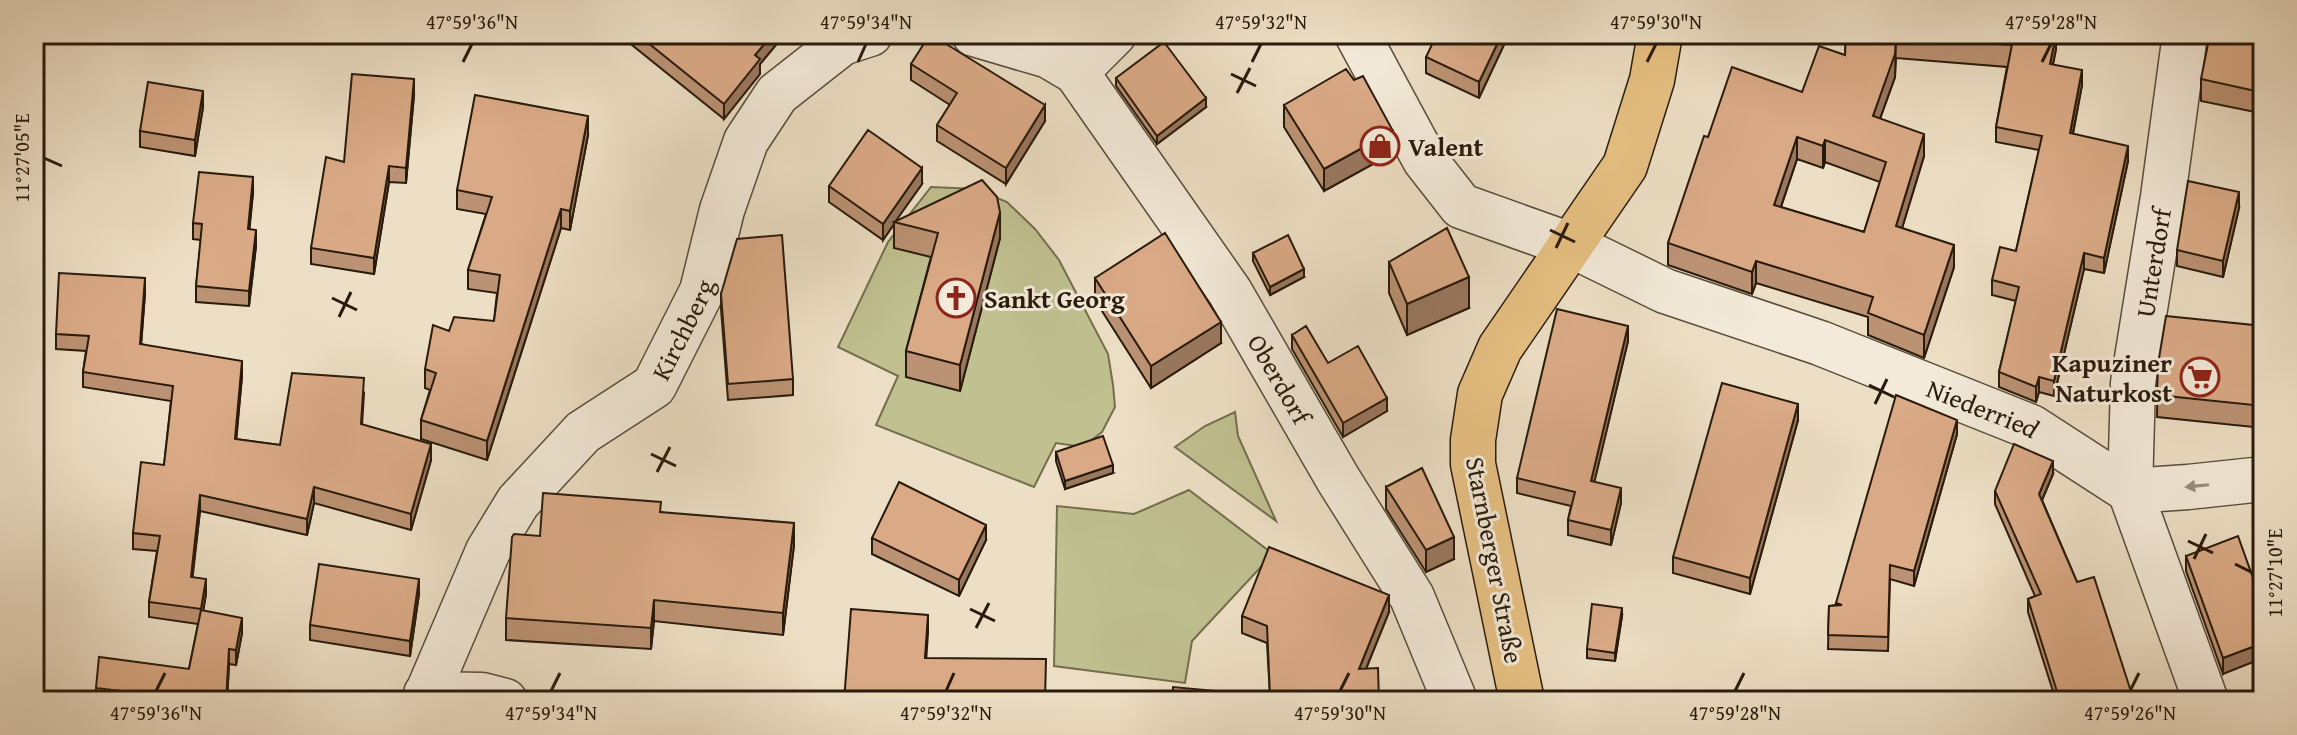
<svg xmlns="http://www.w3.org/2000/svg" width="2297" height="735" font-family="'Gentium Book Plus',serif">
	<rect width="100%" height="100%" fill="#eddfc5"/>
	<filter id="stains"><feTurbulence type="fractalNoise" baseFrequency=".0025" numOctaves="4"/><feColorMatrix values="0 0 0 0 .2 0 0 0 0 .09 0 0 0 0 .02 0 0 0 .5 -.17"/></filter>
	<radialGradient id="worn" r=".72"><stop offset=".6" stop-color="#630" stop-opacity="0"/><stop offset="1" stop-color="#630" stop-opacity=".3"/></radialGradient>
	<path fill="#c0c090" stroke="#746e4e" stroke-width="2" d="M 931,187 L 976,189 L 1007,202 L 1035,229 L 1059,260 L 1108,354 L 1113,385 L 1115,407 L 1102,432 L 1083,447 L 1056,443 L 1034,487 L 876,425 L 898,376 L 838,347 L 888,242 Z
		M 1235,412 L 1238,436 L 1276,521 L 1175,447 L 1205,426 Z
		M 1189,490 L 1273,554 L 1192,641 L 1185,683 L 1054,666 L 1057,506 L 1134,514 Z"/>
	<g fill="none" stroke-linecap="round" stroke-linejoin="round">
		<g stroke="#5a4c3a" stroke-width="47">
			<g id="minor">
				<path id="s1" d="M 974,34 L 1049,56 L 1076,72 L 1230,292 L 1338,479 L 1412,597 L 1455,701"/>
				<path id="s2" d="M 1357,34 L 1425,160 L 1461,206 L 1573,246 L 1665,291 L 1820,343 L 2031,427 L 2130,491 L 2206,701"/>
				<path d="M 1076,72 L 1114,34"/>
				<path id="s3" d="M 2130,491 L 2133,383 L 2163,197 L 2185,34"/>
				<path d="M 2130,491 L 2188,487 L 2263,479"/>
				<path d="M 426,694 L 482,695 L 505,701"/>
				<path id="s4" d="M 424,701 L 488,551 L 518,502 L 583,432 L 654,386 L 702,291 L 722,210 L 746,141 L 777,94 L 842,43 L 870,34"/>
			</g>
		</g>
		<g stroke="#291b0c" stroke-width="47">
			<path id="major" d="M 1522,701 L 1473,464 L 1473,440 L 1480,394 L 1500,348 L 1625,166 L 1652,80 L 1660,34"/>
		</g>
		<use href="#minor" stroke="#f3ead9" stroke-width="44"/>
		<use href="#major" stroke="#e6c082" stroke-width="44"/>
	</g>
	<path fill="#bb9273" stroke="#291b0c" stroke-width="2" fill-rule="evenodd" d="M 622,34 L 785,34 L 760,64 L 760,74 L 724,119 L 622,37 Z
		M 1509,34 L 1479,98 L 1426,73 L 1426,57 Z
		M 1846,34 L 2012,40 L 2056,49 L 2053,64 L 2082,85 L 2073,134 L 2128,161 L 2104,273 L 2084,269 L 2054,396 L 2039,392 L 2036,402 L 1999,387 L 1999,372 L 2016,301 L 1992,295 L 1992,280 L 2016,251 L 2039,150 L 1996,142 L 1996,127 L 2007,67 L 1896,58 L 1895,77 L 1880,119 L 1924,156 L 1902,228 L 1954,267 L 1924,358 L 1868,335 L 1868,317 L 1756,283 L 1752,294 L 1668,265 L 1668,243 L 1708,137 L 1802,92 L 1845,55 ZM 1797,159 L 1823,168 L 1825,162 L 1880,182 L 1864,232 L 1781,207 Z
		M 2263,34 L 2263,102 L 2260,113 L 2201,101 L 2201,79 Z
		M 911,64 L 1045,121 L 1006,184 L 937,141 L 937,125 L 950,105 L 911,80 Z
		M 1116,78 L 1206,107 L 1157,144 L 1116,86 Z
		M 414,95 L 406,183 L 389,182 L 374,274 L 311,264 L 311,248 L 344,162 Z
		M 1284,105 L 1393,153 L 1324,191 L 1284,127 Z
		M 203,107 L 195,156 L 140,147 L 140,131 Z
		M 588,135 L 570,230 L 561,228 L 487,460 L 421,439 L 421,420 L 430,390 L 425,388 L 425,369 L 449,331 L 494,321 L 497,293 L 468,289 L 468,270 L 486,214 L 457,209 L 457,190 Z
		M 922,184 L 896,220 L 1000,238 L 960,391 L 906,377 L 906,351 L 931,257 L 894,248 L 894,224 L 883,240 L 829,202 L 829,186 Z
		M 253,193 L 249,229 L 256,246 L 249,306 L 196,302 L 196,286 L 201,240 L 193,239 L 193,223 Z
		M 2239,208 L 2223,277 L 2177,266 L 2177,250 Z
		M 1253,253 L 1304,277 L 1270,295 L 1253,261 Z
		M 1389,262 L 1469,308 L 1407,335 L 1389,293 Z
		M 1095,278 L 1221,343 L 1151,388 L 1095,300 Z
		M 145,293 L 141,344 L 242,376 L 236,439 L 280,445 L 364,393 L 362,425 L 431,460 L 411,530 L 314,503 L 307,535 L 200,511 L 192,577 L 206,594 L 203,610 L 242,633 L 236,665 L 229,664 L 227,701 L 96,701 L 96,688 L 189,669 L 198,624 L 149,617 L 149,602 L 157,551 L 133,549 L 133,533 L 164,465 L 171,401 L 83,387 L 83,372 L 86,351 L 56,349 L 56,334 Z
		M 721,294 L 793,379 L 793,395 L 728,400 L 721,309 Z
		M 2263,326 L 2263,428 L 2157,417 L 2158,364 Z
		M 1292,335 L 1387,411 L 1343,437 L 1292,349 Z
		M 1628,341 L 1594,482 L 1621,503 L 1611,545 L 1568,535 L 1568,520 L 1571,506 L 1517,493 L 1517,478 Z
		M 1798,420 L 1750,594 L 1673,573 L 1673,557 Z
		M 1957,434 L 1914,586 L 1890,579 L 1888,651 L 1828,649 L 1829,606 L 1836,605 L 1836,603 Z
		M 1056,452 L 1113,473 L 1065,489 L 1056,461 Z
		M 2053,474 L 2042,500 L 2077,582 L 2134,701 L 2056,701 L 2028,612 L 2028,599 L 2035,596 L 1995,504 L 1995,491 Z
		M 1386,487 L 1454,559 L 1426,572 L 1386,509 Z
		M 661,512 L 794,545 L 783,635 L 654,621 L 651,649 L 506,640 L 506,618 L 540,536 Z
		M 872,538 L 986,540 L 959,596 L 872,554 Z
		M 2186,556 L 2263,606 L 2223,674 L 2186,571 Z
		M 419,594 L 410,656 L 310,640 L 310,625 Z
		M 1389,612 L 1366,669 L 1270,696 L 1267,643 L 1242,633 L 1242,616 Z
		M 1622,616 L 1615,661 L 1587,658 L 1587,649 Z"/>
	<path fill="#99775e" stroke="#291b0c" stroke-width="2" d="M 773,34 L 785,34 L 760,64 L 760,74 L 724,119 L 724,104 L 755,55 Z
		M 1502,34 L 1509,34 L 1479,98 L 1479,82 Z
		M 2056,34 L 2056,49 L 2050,79 L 2050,64 Z
		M 1896,36 L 1895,77 L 1873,138 L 1873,116 Z
		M 2082,70 L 2082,85 L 2070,148 L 2070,133 Z
		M 414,79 L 414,95 L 406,183 L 406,168 Z
		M 2263,80 L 2263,102 L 2260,113 L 2260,92 Z
		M 203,91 L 203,107 L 195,156 L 195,140 Z
		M 1206,98 L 1206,107 L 1157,144 L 1157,136 Z
		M 1045,105 L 1045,121 L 1006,184 L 1006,168 Z
		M 588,116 L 588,135 L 570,230 L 570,211 Z
		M 1393,131 L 1393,153 L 1324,191 L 1324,169 Z
		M 1924,134 L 1924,156 L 1896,248 L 1896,226 Z
		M 1797,137 L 1797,159 L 1774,227 L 1774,205 Z
		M 1825,140 L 1825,162 L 1823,168 L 1823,146 Z
		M 2128,146 L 2128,161 L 2104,273 L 2104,258 Z
		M 389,166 L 389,182 L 374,274 L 374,258 Z
		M 922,168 L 922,184 L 895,222 L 894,222 L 894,224 L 883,240 L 883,224 Z
		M 253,177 L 253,193 L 248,245 L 248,229 Z
		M 2239,192 L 2239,208 L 2223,277 L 2223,261 Z
		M 561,209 L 561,228 L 487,460 L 487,441 Z
		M 1000,212 L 1000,238 L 960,391 L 960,365 Z
		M 256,230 L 256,246 L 249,306 L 249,291 Z
		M 1954,245 L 1954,267 L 1924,358 L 1924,335 Z
		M 2084,253 L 2084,269 L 2054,396 L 2054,381 Z
		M 1756,261 L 1756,283 L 1752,294 L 1752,272 Z
		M 1304,269 L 1304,277 L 1270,295 L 1270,287 Z
		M 1469,277 L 1469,308 L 1407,335 L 1407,304 Z
		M 145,278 L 145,293 L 140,360 L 140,344 Z
		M 1221,322 L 1221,343 L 1151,388 L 1151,366 Z
		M 1628,326 L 1628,341 L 1591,496 L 1591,481 Z
		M 242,361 L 242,376 L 235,455 L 235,439 Z
		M 2039,377 L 2039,392 L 2036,402 L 2036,387 Z
		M 1387,398 L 1387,411 L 1343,437 L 1343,423 Z
		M 1798,404 L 1798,420 L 1750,594 L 1750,578 Z
		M 1957,420 L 1957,434 L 1914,586 L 1914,571 Z
		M 431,444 L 431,460 L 411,530 L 411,514 Z
		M 2053,461 L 2053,474 L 2039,507 L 2039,494 Z
		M 1113,465 L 1113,473 L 1065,489 L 1065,481 Z
		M 314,487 L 314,503 L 307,535 L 307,519 Z
		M 1621,488 L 1621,503 L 1611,545 L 1611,530 Z
		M 200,495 L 200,511 L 191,592 L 191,577 Z
		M 794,523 L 794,545 L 783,635 L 783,613 Z
		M 986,525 L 986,540 L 959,596 L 959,580 Z
		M 1454,537 L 1454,559 L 1426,572 L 1426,550 Z
		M 206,579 L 206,594 L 201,625 L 201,609 Z
		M 419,579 L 419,594 L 410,656 L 410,641 Z
		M 1389,595 L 1389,612 L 1359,686 L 1359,669 Z
		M 654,600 L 654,621 L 651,649 L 651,628 Z
		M 1622,608 L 1622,616 L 1615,661 L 1615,653 Z
		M 928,615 L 928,633 L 925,677 L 925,658 Z
		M 242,618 L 242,633 L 236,665 L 236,650 Z
		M 2263,643 L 2263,658 L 2223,674 L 2223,658 Z
		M 229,649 L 229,664 L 227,701 L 226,701 Z"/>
	<path fill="#daaa86" stroke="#291b0c" stroke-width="2" fill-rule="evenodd" d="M 637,34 L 773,34 L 755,55 L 760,59 L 724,104 Z
		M 930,34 L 1045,105 L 1006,168 L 937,125 L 957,93 L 911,64 Z
		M 1437,34 L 1502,34 L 1479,82 L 1426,57 Z
		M 1846,34 L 2011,34 L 2010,45 L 1896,36 L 1895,54 L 1873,116 L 1924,134 L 1896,226 L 1954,245 L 1924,335 L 1868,313 L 1873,297 L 1756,261 L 1752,272 L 1668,243 L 1704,136 L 1708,137 L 1732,67 L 1802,92 L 1819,46 L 1845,55 ZM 1797,137 L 1823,146 L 1825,140 L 1886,162 L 1864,232 L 1774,205 Z
		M 2014,34 L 2056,34 L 2050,64 L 2082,70 L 2070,133 L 2128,146 L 2104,258 L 2084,253 L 2054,381 L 2039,377 L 2036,387 L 1999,372 L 2019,287 L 1992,280 L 2000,247 L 2016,251 L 2042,136 L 1996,127 Z
		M 2210,34 L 2263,34 L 2263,80 L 2260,92 L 2201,79 Z
		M 1164,42 L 1206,98 L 1157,136 L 1116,78 Z
		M 1346,69 L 1354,80 L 1363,76 L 1393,131 L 1324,169 L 1284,105 Z
		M 352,74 L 414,79 L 406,168 L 389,166 L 374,258 L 311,248 L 326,157 L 344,162 Z
		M 148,82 L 203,91 L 195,140 L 140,131 Z
		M 475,95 L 588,116 L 570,211 L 561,209 L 487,441 L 421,420 L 436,373 L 425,369 L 433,325 L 449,331 L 454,317 L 494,321 L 500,275 L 468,270 L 492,197 L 457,190 Z
		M 868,130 L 922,168 L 883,224 L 829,186 Z
		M 199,172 L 253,177 L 248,229 L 256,230 L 249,291 L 196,286 L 202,224 L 193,223 Z
		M 982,180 L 997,197 L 1000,212 L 960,365 L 906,351 L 938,233 L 894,222 Z
		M 2188,181 L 2239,192 L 2223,261 L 2177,250 Z
		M 1447,228 L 1469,277 L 1407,304 L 1389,262 Z
		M 1165,233 L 1221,322 L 1151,366 L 1095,278 Z
		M 782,235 L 793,379 L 728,384 L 721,294 L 737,239 Z
		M 1288,235 L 1304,269 L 1270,287 L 1253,253 Z
		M 59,273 L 145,278 L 140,344 L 242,361 L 235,439 L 280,445 L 292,373 L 364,378 L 361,424 L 431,444 L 411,514 L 314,487 L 307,519 L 200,495 L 191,577 L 206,579 L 201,609 L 149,602 L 160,536 L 133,533 L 141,462 L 164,465 L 173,386 L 83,372 L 89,336 L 56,334 Z
		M 1557,309 L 1628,326 L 1591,481 L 1621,488 L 1611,530 L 1568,520 L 1575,492 L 1517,478 Z
		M 2166,316 L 2263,326 L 2263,406 L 2157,395 L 2158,364 Z
		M 1306,326 L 1328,363 L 1358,346 L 1387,398 L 1343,423 L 1292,335 Z
		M 1722,383 L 1798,404 L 1750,578 L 1673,557 Z
		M 1896,395 L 1957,420 L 1914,571 L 1890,565 L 1888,637 L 1828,635 L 1829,606 L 1842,605 L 1836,603 Z
		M 1103,436 L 1113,465 L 1065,481 L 1056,452 Z
		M 2014,444 L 2053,461 L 2039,494 L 2077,582 L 2094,577 L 2134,701 L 2060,701 L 2028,599 L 2041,594 L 1995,491 Z
		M 1422,468 L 1454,537 L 1426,550 L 1386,487 Z
		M 899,482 L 986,525 L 959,580 L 872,538 Z
		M 543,493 L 661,502 L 660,512 L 794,523 L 783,613 L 654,600 L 651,628 L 506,618 L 512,537 L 514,534 L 540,536 Z
		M 2238,536 L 2263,606 L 2263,643 L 2223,658 L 2186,556 Z
		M 1269,547 L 1389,595 L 1359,669 L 1378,668 L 1379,701 L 1172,701 L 1173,687 L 1270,696 L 1267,626 L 1242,616 Z
		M 319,564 L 419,579 L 410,641 L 310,625 Z
		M 1592,604 L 1622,608 L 1615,653 L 1587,649 Z
		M 851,609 L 928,615 L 925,658 L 1046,659 L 1045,701 L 844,701 Z
		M 201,610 L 242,618 L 236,650 L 229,649 L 226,701 L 161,701 L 161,696 L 96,688 L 99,657 L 189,669 Z"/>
	<defs><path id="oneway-solid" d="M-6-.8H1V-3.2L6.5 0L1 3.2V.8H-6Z" transform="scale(2)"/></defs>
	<use fill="#988d7d" href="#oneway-solid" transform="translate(2197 486) rotate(174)"/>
	<path fill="none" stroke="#291b0c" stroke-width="3" d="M 463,62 L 472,44M 858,62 L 866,44M 1252,62 L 1261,44M 1647,62 L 1656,44M 2042,62 L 2051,44M 1231,74 L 1256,86M 1237,93 L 1250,68M 44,158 L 62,166M 1550,230 L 1575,242M 1556,248 L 1568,223M 332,298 L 357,310M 339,317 L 351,292M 1869,385 L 1894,397M 1875,404 L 1887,379M 651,454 L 676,466M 657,472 L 670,447M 2188,541 L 2213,553M 2194,559 L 2206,534M 2235,564 L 2253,573M 970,609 L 995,621M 976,628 L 989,603M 156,691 L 165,673M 551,691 L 560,673M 946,691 L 954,673M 1340,691 L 1349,673M 1735,691 L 1744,673M 2130,691 L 2139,673"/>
	<defs>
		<g id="shop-ring" transform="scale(2)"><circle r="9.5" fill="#f3ead9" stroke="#8f2418" stroke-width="1.5"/><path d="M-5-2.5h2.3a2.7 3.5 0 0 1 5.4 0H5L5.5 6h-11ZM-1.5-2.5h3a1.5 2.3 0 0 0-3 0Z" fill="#8f2418"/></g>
		<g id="church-ring" transform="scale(2)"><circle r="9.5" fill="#f3ead9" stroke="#8f2418" stroke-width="1.5"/><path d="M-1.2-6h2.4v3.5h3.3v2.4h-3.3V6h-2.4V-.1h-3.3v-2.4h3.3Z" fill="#8f2418"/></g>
		<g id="supermarket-ring" transform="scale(2)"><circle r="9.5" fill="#f3ead9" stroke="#8f2418" stroke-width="1.5"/><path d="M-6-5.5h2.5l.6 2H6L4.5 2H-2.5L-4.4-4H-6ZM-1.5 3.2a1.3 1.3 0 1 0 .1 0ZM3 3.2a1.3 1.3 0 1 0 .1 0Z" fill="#8f2418"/></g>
	</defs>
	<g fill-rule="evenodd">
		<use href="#shop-ring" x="1380" y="146"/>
		<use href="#church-ring" x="956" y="298"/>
		<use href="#supermarket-ring" x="2200" y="377"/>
	</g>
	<g text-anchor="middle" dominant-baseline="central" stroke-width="6" stroke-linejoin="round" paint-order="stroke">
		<g font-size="26" font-weight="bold" fill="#291b0c" stroke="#f3ead9" text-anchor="start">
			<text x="1408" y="146">Valent</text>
			<text x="984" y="298">Sankt Georg</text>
			<text x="2172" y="362" text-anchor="end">Kapuziner<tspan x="2172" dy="30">Naturkost</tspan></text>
		</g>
		<g font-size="26" fill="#291b0c" stroke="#f3ead9">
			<text stroke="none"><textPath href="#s3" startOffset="230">Unterdorf</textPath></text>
			<text stroke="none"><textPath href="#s4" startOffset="464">Kirchberg</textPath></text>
			<text stroke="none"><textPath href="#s1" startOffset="478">Oberdorf</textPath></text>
			<text stroke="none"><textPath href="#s2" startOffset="762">Niederried</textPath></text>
			<text transform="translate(1495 560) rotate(79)">Starnberger Straße</text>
		</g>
	</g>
	<rect width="2297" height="735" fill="none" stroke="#eddfc5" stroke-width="88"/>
	<rect x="44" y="44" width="2209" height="647" fill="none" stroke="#291b0c" stroke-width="3"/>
	<g font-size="20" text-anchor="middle" fill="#291b0c">
		<text x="472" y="29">47°59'36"N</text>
		<text x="866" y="29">47°59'34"N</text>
		<text x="1261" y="29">47°59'32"N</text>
		<text x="1656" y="29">47°59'30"N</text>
		<text x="2051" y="29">47°59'28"N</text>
		<text transform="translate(22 158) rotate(-90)" y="7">11°27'05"E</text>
		<text transform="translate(2275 573) rotate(-90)" y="7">11°27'10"E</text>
		<text x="156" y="720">47°59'36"N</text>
		<text x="551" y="720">47°59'34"N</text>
		<text x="946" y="720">47°59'32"N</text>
		<text x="1340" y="720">47°59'30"N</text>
		<text x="1735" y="720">47°59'28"N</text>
		<text x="2130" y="720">47°59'26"N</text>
	</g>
	<rect width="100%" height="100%" filter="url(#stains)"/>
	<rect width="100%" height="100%" fill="url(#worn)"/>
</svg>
